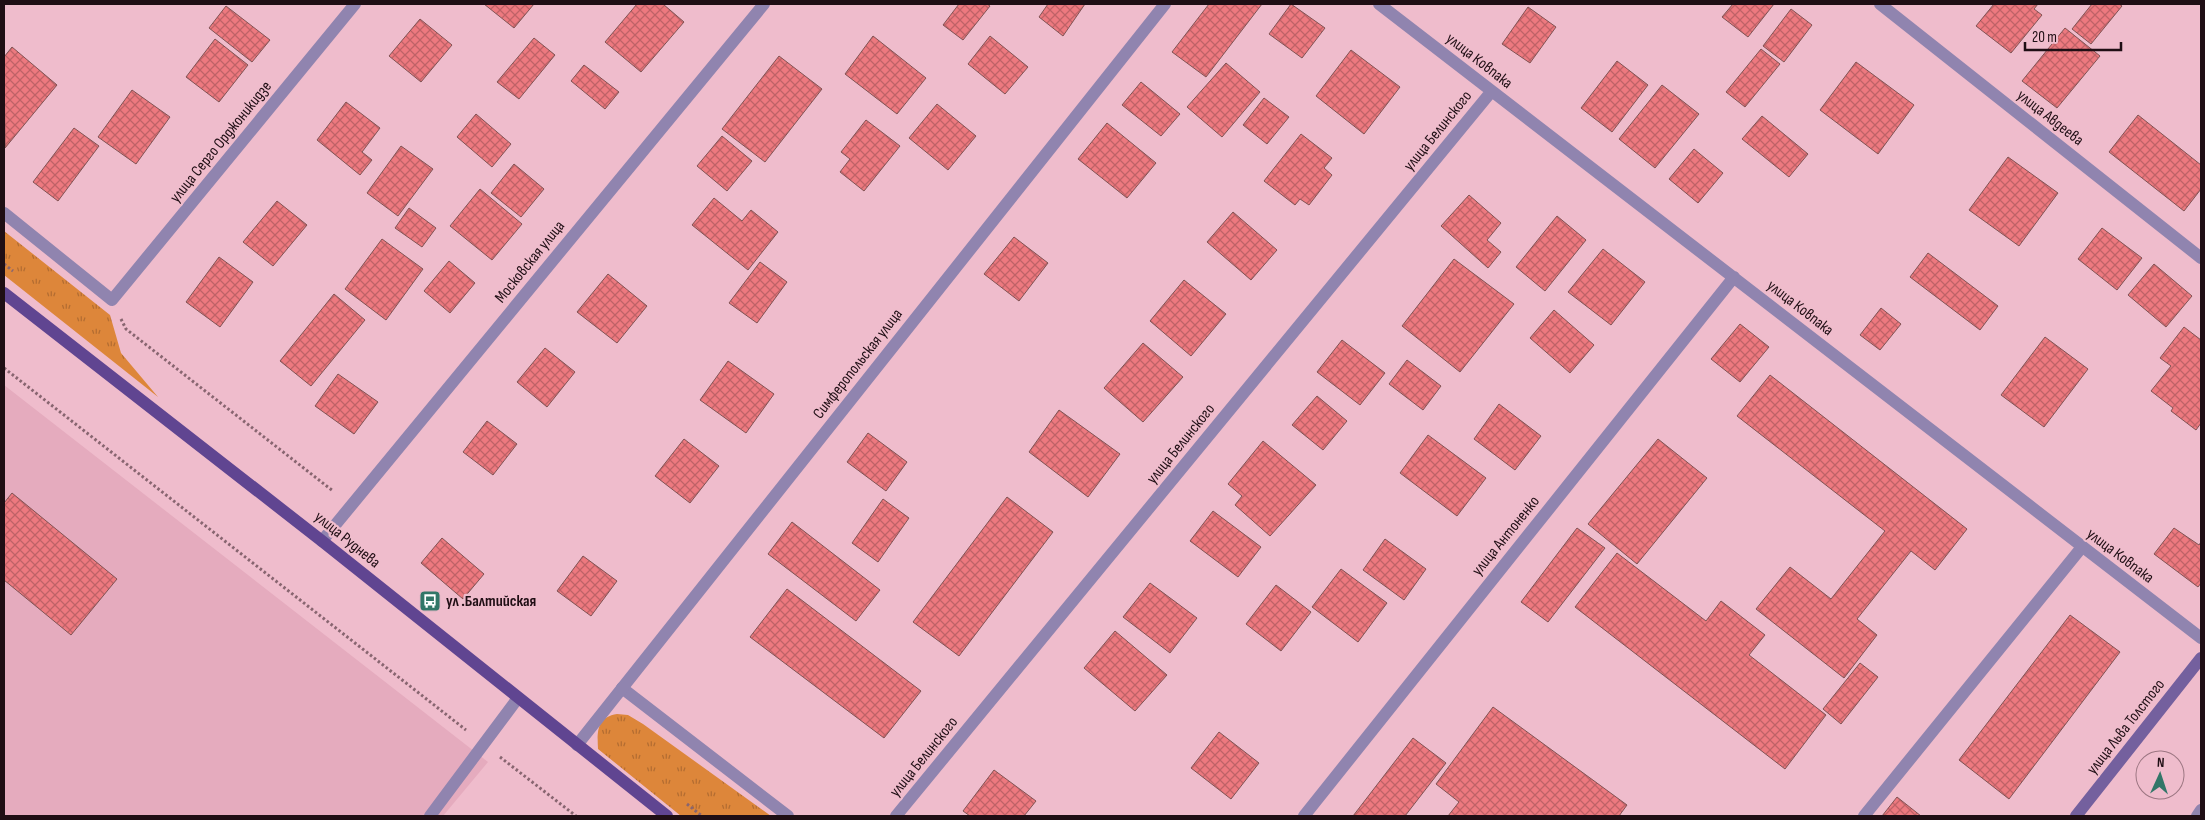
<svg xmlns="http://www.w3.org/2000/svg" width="2205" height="820" font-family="'Sofia Sans Condensed',sans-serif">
	<defs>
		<pattern id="grass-tufts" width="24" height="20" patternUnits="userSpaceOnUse" patternTransform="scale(1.25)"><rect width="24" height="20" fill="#dd863a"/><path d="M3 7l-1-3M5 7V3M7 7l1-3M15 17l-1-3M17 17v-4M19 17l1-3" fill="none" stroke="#b36c30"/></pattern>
		<pattern id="building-cross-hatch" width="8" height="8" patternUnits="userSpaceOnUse" patternTransform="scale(1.25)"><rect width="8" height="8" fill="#ed797f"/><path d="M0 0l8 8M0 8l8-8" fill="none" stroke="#bf6267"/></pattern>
	</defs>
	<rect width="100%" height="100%" fill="#efbccc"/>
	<path fill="#e5abbe" d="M 4,385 L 488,762 L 443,816 L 4,816 Z"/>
	<path fill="url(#grass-tufts)" d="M 4,231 L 110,315 L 121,353 L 158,397 L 4,275 Z
		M 617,714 L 628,715 L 643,724 L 771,816 L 681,816 L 598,749 C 597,731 597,717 617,714 Z"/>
	<path fill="url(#building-cross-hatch)" stroke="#815354" d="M 484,4 L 534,4 L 514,28 Z
		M 637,4 L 663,4 L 684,22 L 641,72 L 605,42 Z
		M 959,4 L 987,4 L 990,6 L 963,40 L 943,25 Z
		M 1048,4 L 1085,4 L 1063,36 L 1039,17 Z
		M 1209,4 L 1262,4 L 1206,77 L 1172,52 Z
		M 1291,4 L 1325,28 L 1302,58 L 1269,34 Z
		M 1733,4 L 1774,4 L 1748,37 L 1722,17 Z
		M 1994,4 L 2038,4 L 2034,9 L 2042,15 L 2011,53 L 1976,26 Z
		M 2092,4 L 2119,4 L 2122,6 L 2091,44 L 2072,29 Z
		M 226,6 L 270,40 L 252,62 L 209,28 Z
		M 1528,7 L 1556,27 L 1530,63 L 1502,44 Z
		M 1791,9 L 1812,25 L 1784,62 L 1763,46 Z
		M 420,19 L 452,45 L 421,82 L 389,56 Z
		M 2065,28 L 2100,56 L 2057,108 L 2022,81 Z
		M 873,36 L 926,78 L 897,114 L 845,74 Z
		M 990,36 L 1028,67 L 1005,94 L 968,64 Z
		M 534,38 L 555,55 L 519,99 L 497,82 Z
		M 215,39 L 248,65 L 219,102 L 186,77 Z
		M 12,47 L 57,85 L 5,148 L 4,57 Z
		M 1761,49 L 1780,64 L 1745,107 L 1726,92 Z
		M 1351,50 L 1400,87 L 1364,134 L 1316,96 Z
		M 779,56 L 822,89 L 765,162 L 722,129 Z
		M 1617,61 L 1648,85 L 1612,132 L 1581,108 Z
		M 1856,62 L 1914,105 L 1878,154 L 1820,110 Z
		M 1226,63 L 1260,92 L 1222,137 L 1187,107 Z
		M 584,65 L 619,92 L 605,109 L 571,81 Z
		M 1141,82 L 1180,114 L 1161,136 L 1122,105 Z
		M 1662,85 L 1699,114 L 1655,168 L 1619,139 Z
		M 132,90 L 170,117 L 136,164 L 98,137 Z
		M 1264,98 L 1289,117 L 1267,144 L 1243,125 Z
		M 346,102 L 380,128 L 362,152 L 372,160 L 360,175 L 317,140 Z
		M 937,104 L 976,136 L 948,170 L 909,138 Z
		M 476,114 L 511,144 L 492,167 L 457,137 Z
		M 2138,115 L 2201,165 L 2201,189 L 2184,211 L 2109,152 Z
		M 1762,116 L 1808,154 L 1789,177 L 1742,139 Z
		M 866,120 L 900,146 L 864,191 L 840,172 L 850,159 L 841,152 Z
		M 1107,123 L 1156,163 L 1127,198 L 1078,159 Z
		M 74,128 L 99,146 L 58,201 L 33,182 Z
		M 1301,134 L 1332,158 L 1324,168 L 1332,175 L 1309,205 L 1300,199 L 1295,205 L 1264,181 Z
		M 722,136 L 752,161 L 727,191 L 697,166 Z
		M 401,146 L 433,169 L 398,216 L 367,193 Z
		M 1694,149 L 1723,173 L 1698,203 L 1669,179 Z
		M 2008,157 L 2058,193 L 2019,246 L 1969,210 Z
		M 514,164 L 544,189 L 521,217 L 491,193 Z
		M 480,189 L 522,224 L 492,260 L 450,226 Z
		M 1469,195 L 1501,223 L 1487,240 L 1501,252 L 1488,268 L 1441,226 Z
		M 714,198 L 742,221 L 751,210 L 778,232 L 748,270 L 692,225 Z
		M 277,201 L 307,225 L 273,266 L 243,242 Z
		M 409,208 L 436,228 L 422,247 L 395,228 Z
		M 1233,212 L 1277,250 L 1251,280 L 1207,242 Z
		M 1557,216 L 1586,240 L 1545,291 L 1516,267 Z
		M 2102,228 L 2142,258 L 2117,290 L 2078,259 Z
		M 1014,237 L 1048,263 L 1019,301 L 984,274 Z
		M 382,239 L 423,269 L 386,320 L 345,289 Z
		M 1603,249 L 1645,282 L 1611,325 L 1568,292 Z
		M 1928,253 L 1998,306 L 1980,330 L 1910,277 Z
		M 219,257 L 253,282 L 220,327 L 186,302 Z
		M 1454,259 L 1514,304 L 1460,372 L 1402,326 Z
		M 449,261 L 475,283 L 450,313 L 424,291 Z
		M 760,262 L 787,282 L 757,323 L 729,303 Z
		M 2154,264 L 2192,296 L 2166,327 L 2128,295 Z
		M 608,274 L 647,306 L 617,343 L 577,312 Z
		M 1184,280 L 1226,314 L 1191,356 L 1150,321 Z
		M 334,294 L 365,320 L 311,386 L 280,361 Z
		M 1881,308 L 1901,324 L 1880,350 L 1860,335 Z
		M 1554,310 L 1594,345 L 1570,373 L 1530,338 Z
		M 1740,324 L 1769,347 L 1740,382 L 1711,359 Z
		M 2184,327 L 2201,340 L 2201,423 L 2196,430 L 2171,411 L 2173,408 L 2151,391 L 2171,366 L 2160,358 Z
		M 2045,337 L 2088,369 L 2044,427 L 2001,395 Z
		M 1342,340 L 1385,373 L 1360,405 L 1317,372 Z
		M 1143,343 L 1183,377 L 1143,422 L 1104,388 Z
		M 545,348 L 575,372 L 547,407 L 517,382 Z
		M 1407,360 L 1441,386 L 1423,410 L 1389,384 Z
		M 728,361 L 774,394 L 746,433 L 700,400 Z
		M 338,374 L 378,402 L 354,434 L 315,406 Z
		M 1770,375 L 1967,529 L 1935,570 L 1911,551 L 1857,619 L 1877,635 L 1844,678 L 1756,609 L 1790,567 L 1831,599 L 1885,531 L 1737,416 Z
		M 1317,396 L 1347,421 L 1323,450 L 1292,425 Z
		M 1499,404 L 1541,436 L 1515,470 L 1474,439 Z
		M 1059,410 L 1120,454 L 1088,497 L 1029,452 Z
		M 487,421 L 517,444 L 493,475 L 463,452 Z
		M 868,433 L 907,462 L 886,491 L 847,462 Z
		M 1428,435 L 1486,478 L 1457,516 L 1400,473 Z
		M 684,439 L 719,466 L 690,503 L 655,476 Z
		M 1658,439 L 1707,478 L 1637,564 L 1588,524 Z
		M 1263,441 L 1316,485 L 1270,536 L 1235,505 L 1242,496 L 1228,484 Z
		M 12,493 L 117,579 L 71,635 L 4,580 L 4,503 Z
		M 1007,497 L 1053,532 L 959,656 L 913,622 Z
		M 883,499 L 909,518 L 878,562 L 852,543 Z
		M 1213,511 L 1261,547 L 1238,577 L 1190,541 Z
		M 792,522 L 880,590 L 856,621 L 768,554 Z
		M 1577,528 L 1605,548 L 1548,622 L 1521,602 Z
		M 2174,528 L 2199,545 L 2201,542 L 2201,583 L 2198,587 L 2154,554 Z
		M 442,538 L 484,574 L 463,599 L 421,563 Z
		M 1385,539 L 1426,569 L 1404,600 L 1363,570 Z
		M 1617,553 L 1706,621 L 1721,601 L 1765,635 L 1749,655 L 1826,715 L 1785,769 L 1575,607 Z
		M 583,556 L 617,581 L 591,616 L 557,591 Z
		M 1341,569 L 1387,603 L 1358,642 L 1312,607 Z
		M 1150,583 L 1197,618 L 1170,653 L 1123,617 Z
		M 1276,585 L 1311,612 L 1281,651 L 1246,624 Z
		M 787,589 L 921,691 L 884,738 L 750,637 Z
		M 2070,615 L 2120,652 L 2009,799 L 1959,760 Z
		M 1115,631 L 1167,675 L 1135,711 L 1084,668 Z
		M 1860,663 L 1878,677 L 1841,724 L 1823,709 Z
		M 1493,707 L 1627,805 L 1619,816 L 1448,816 L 1459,802 L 1436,784 Z
		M 1219,732 L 1259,763 L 1231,799 L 1191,768 Z
		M 1413,738 L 1446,763 L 1405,816 L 1353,816 Z
		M 994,770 L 1036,801 L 1024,816 L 970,816 L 963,811 Z
		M 1897,797 L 1921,816 L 1882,816 Z"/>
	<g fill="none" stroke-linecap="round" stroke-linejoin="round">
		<path stroke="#886570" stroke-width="3" stroke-dasharray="2.5 2.5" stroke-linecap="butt" d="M 4,264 L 13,271
			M 121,319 L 126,329 L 333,491
			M 4,368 L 466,730
			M 500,757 L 576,816
			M 687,804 L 702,816"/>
		<path stroke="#9084af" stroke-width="12" d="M 622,688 L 788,816
			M 430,816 L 518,698
			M 1864,816 L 2082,547
			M 2197,816 L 2201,810"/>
		<path stroke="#9084af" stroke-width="12" d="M 1379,4 L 2201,638
			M 1880,4 L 2201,258
			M 4,213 L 112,300 L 355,4
			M 322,541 L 764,4
			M 577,745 L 1165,4
			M 896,816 L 1491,92
			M 1304,816 L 1734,277"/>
		<path stroke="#74609e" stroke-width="12" d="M 2076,816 L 2201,658"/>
		<path stroke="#604591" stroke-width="12" d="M 4,293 L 322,541 L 667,816"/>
	</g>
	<defs>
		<g id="bus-square" transform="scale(1.125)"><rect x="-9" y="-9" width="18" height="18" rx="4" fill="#327668" stroke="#efbccc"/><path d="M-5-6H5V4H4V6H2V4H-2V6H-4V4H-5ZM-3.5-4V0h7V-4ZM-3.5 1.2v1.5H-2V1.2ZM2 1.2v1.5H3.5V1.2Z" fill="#fff"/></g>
	</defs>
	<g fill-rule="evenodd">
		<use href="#bus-square" x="430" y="601"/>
	</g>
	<g text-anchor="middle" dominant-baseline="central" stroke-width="4.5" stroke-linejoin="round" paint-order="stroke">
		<g font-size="16" fill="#1f0e14" stroke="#efbccc">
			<text transform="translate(1479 61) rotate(38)">улица Ковпака</text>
			<text transform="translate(2050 118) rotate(38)">улица Авдеева</text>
			<text transform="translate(1438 131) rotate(-51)">улица Белинского</text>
			<text transform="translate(221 142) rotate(-51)">улица Серго Орджоникидзе</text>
			<text transform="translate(530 262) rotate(-51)">Московская улица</text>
			<text transform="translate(1800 308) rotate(38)">улица Ковпака</text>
			<text transform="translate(858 364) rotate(-52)">Симферопольская улица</text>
			<text transform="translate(1181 444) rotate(-51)">улица Белинского</text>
			<text transform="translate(1506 536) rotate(-51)">улица Антоненко</text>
			<text transform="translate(347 540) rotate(39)">улица Руднева</text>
			<text transform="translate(2120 556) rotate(37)">улица Ковпака</text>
			<text transform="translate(2126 727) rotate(-52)">улица Льва Толстого</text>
			<text transform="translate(924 757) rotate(-51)">улица Белинского</text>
		</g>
		<g font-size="16" font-weight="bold" fill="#1f0e14" stroke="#efbccc" text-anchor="start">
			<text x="446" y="601">ул .Балтийская</text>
		</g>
	</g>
	<rect width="2205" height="820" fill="none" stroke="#1f0e14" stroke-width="10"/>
	<g transform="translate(2160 775) rotate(3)"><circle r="24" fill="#efbccc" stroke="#9c7682"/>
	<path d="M0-4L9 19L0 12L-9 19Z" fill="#327668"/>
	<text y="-8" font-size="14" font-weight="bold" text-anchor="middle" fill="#1f0e14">N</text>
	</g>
	<path d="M2025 42v8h96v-8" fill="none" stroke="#1f0e14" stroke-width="2.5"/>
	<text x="2032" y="42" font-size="15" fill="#1f0e14" stroke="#efbccc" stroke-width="4" paint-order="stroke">20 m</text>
</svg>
